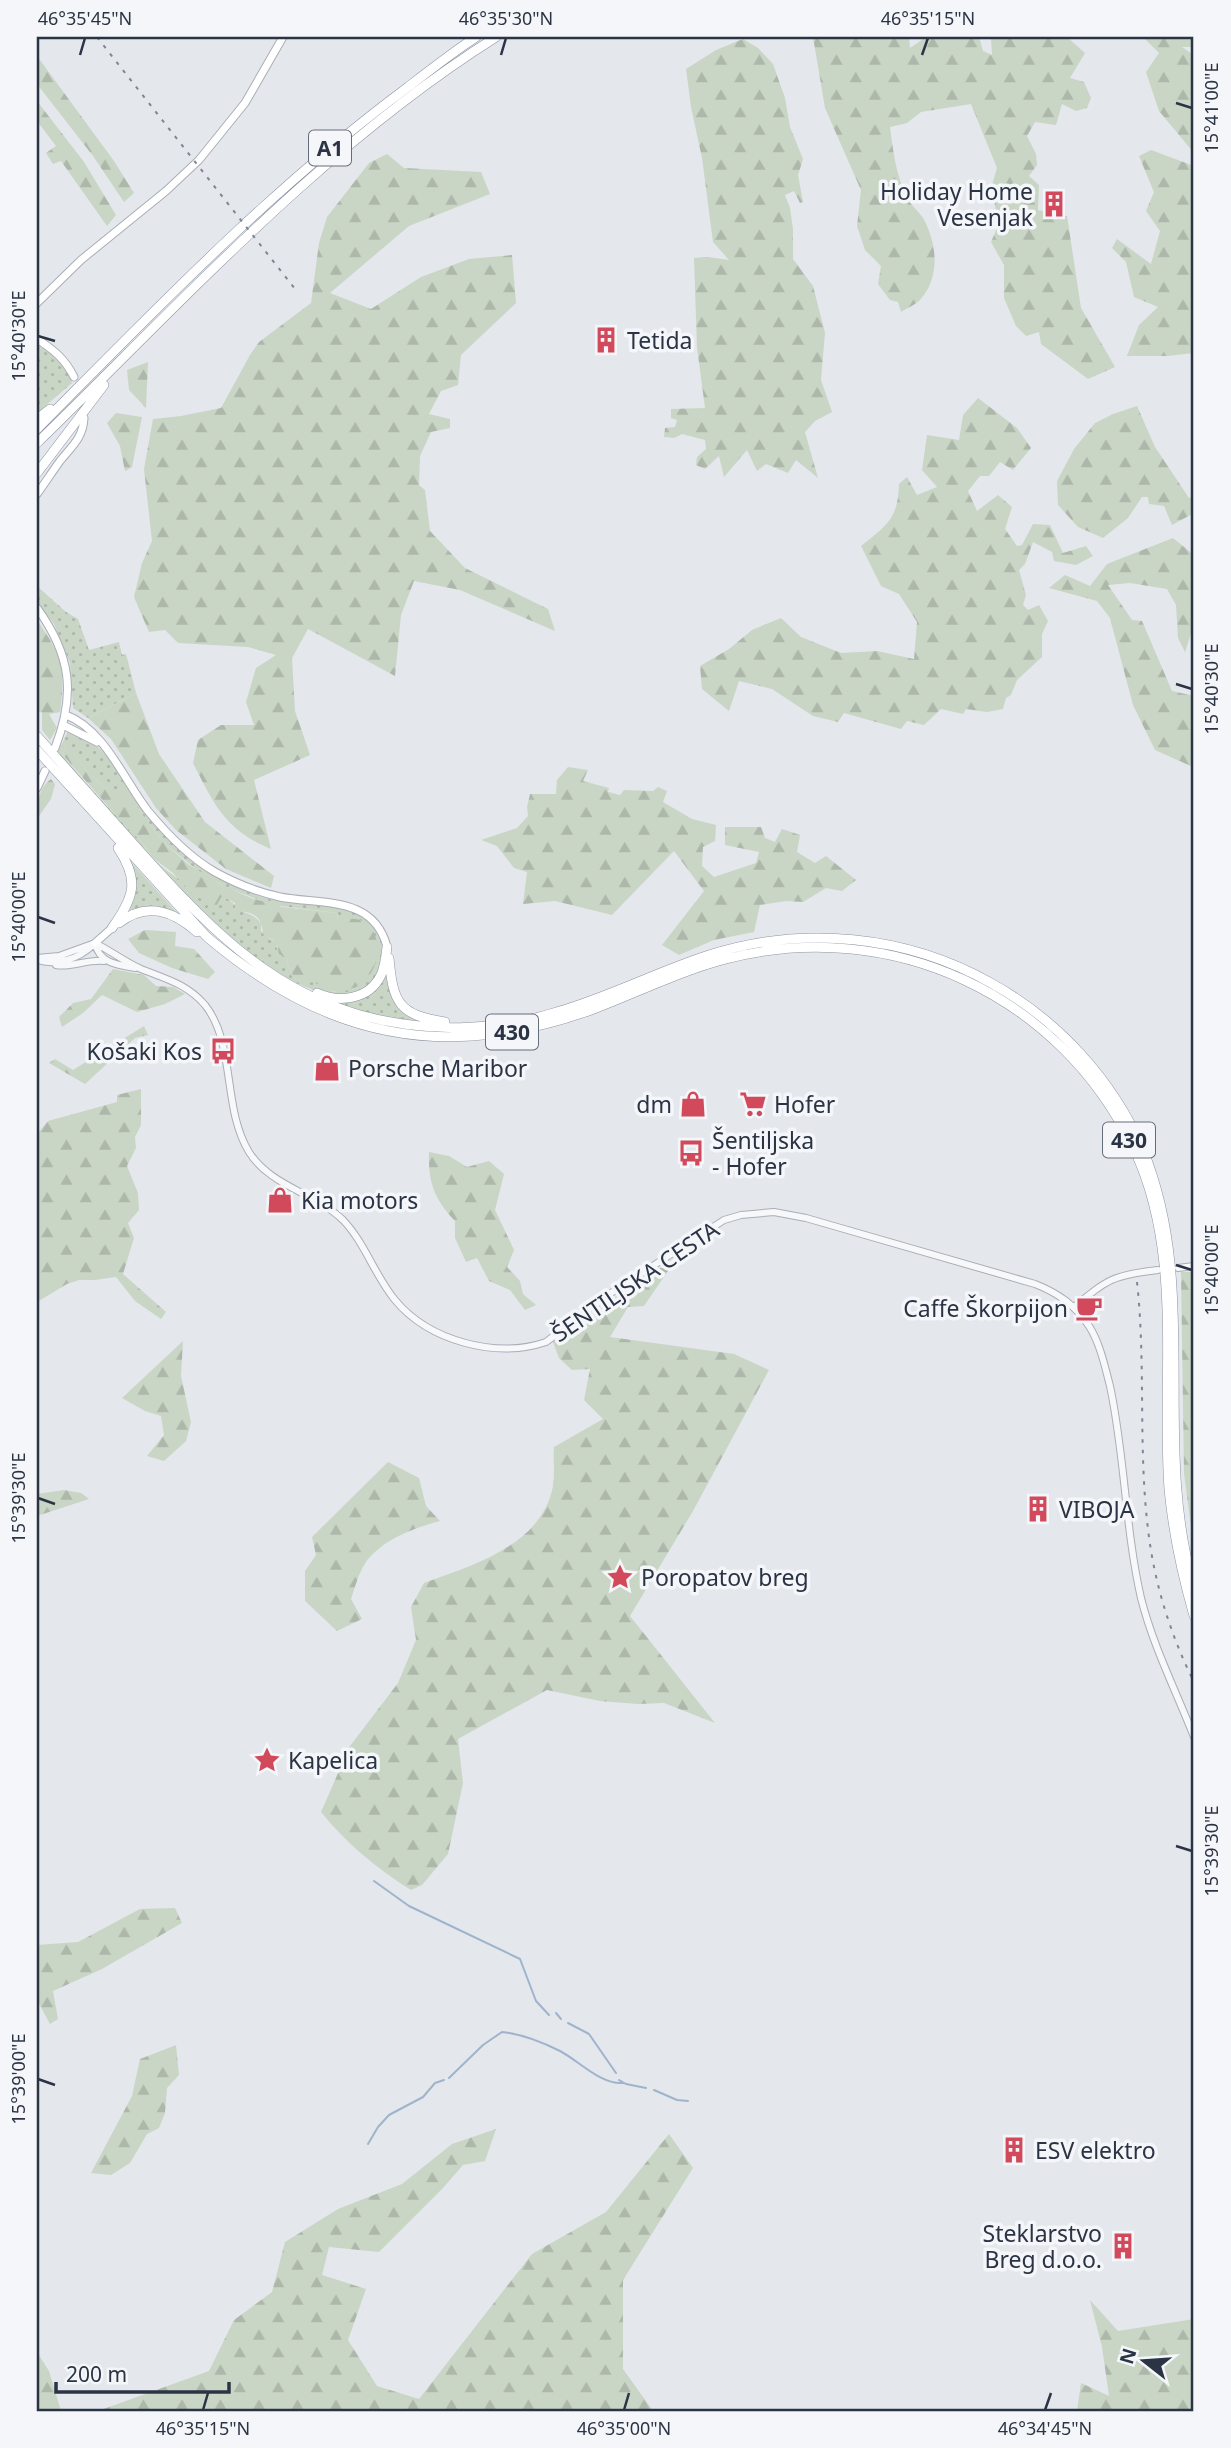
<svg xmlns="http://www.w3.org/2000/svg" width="1231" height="2448" font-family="'Noto Sans',sans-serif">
	<defs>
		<pattern id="grass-dots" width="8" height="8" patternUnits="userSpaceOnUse" patternTransform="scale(1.75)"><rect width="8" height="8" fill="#c9d6c5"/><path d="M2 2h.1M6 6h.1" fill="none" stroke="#adb8ab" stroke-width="1.8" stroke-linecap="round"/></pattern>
		<pattern id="forest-firs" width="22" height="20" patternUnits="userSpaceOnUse" patternTransform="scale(1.75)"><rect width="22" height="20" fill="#c9d6c5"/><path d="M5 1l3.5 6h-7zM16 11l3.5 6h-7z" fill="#adb8ab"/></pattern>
	</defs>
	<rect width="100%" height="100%" fill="#e4e7ec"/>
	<path fill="url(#grass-dots)" fill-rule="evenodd" d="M 37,346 C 55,352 67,366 72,383 L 37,413 Z
		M 37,586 L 66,612 L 78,619 L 89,650 L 119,642 L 122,655 L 126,654 L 136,693 L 88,718 L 73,708 L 70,663 L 54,624 L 37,602 Z
		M 68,731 C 77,735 90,739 97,746 C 111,758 121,778 132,793 C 154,826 180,856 215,876 C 231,885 250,894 269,899 C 299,906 355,901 375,928 C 385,943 386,969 372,982 C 367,987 360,991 354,995 C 344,995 332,996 323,993 C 236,970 127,832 67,765 L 58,752 ZM 66,744 L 86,770 L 109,792 L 135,805 L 164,843 L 202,874 L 228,888 L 272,905 L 337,913 L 354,989 L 332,992 L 323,984 L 294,978 L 287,963 L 288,959 L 277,949 L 276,943 L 261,931 L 261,923 C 252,913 250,916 241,910 C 235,905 230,900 222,895 L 217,901 C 197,890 170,876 154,859 C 147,852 143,843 137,837 C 111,811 86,784 63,755 Z
		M 131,862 L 178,914 L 125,915 C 136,897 137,881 131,862 Z
		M 386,965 L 389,985 L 418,1022 L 375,1015 L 335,1003 L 366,995 Z"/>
	<path fill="url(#forest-firs)" d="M 813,37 L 909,37 L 910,48 L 926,37 L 979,37 L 983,51 L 992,55 L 991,38 L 993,37 L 1067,37 L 1085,53 L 1070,78 L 1084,82 L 1091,98 L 1087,108 L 1076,111 L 1062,104 L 1056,125 L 1035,122 L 1027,136 L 1036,154 L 1037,165 L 1029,176 L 1039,185 L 1038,210 L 1067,216 L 1081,308 L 1115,367 L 1088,379 L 1041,344 L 1039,332 L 1026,336 L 1016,326 L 1004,298 L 1004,265 L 991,242 L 998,226 L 992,185 L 997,168 L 971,104 L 921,112 L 907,123 L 890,127 C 893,151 896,174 906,196 C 910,205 918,210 923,218 C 937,243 941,277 920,300 C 915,305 907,308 901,312 L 898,302 L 890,300 L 878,284 L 881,266 L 865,250 L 857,226 L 861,190 L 825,108 Z
		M 1143,37 L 1194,37 L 1194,47 L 1182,47 L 1194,55 L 1194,153 L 1159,111 L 1146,72 L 1159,53 Z
		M 743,39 L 758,48 L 773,64 L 785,98 L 790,127 L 803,159 L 798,175 L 803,202 L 800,203 L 794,191 L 785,195 L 790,208 L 793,229 L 793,259 L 813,286 L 825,333 L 821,380 L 832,412 L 815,421 L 805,432 L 818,478 L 796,460 L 788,473 L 766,464 L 757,471 L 747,450 L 724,477 L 719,456 L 705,469 L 696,465 L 697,457 L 706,449 L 705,440 L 682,434 L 674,438 L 664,437 L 665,428 L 675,427 L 677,420 L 671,418 L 671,409 L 705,408 L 697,347 L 694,258 L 708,257 L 729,260 L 713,242 L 702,158 L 691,107 L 686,69 L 716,50 Z
		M 37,56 L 114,161 L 134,193 L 124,202 L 93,156 L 37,84 Z
		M 37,101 L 84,162 L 116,215 L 107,226 L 61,161 L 53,164 L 46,153 L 56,146 L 37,121 Z
		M 1151,150 L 1194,166 L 1194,353 L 1167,356 L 1127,356 L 1139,325 L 1158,307 L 1134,297 L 1126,262 L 1112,248 L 1117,239 L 1151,264 L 1160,231 L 1146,211 L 1154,192 L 1139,156 Z
		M 387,154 L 404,168 L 481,172 L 490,194 L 409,226 L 330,293 L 371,309 L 421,277 L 469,259 L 512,255 L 516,303 L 461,355 L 458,385 L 441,391 L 429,414 L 450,419 L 450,428 L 431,432 L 420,456 L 419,485 L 425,490 L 430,531 L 465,568 L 548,609 L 555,631 L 460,590 L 414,581 L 401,615 L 395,676 L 308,629 L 292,658 L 295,711 L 310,755 L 254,780 L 271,849 C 225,830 214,804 193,763 L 198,740 L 221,725 L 254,725 L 246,702 L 256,668 L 276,655 L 248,647 L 178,643 L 165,630 L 149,632 L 134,597 L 142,563 L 152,541 L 144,469 L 153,419 L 181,416 L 221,408 L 250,355 L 259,342 L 311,303 L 319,243 L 327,217 L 369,163 Z
		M 148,362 L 146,408 L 129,390 L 127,370 Z
		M 978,398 L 1017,428 L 1031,448 L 1013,470 L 1000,462 L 989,476 L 980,476 L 968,491 L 977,511 L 998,495 L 1012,507 L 1005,529 L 1017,546 L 1022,545 L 1033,524 L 1050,525 L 1063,553 L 1086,546 L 1093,556 L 1076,565 L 1054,561 L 1052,552 L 1033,542 L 1025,564 L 1019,570 L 1026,595 L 1023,605 L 1028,610 L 1039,605 L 1048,621 L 1042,634 L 1042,657 L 1017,680 L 1011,695 L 1006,698 L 1003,709 L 987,712 L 966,709 L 963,714 L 941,709 L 924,725 L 907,721 L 901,729 L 844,713 L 838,722 L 813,716 L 772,689 L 739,681 L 729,711 L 702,689 L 700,666 L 729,649 L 752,630 L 781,618 L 801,637 L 841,653 L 877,651 L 914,659 L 917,622 L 899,594 L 881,586 L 861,546 C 887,525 898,519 899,484 L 907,477 L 917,495 L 937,487 L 922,470 L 927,435 L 959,440 L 963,415 Z
		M 1137,406 L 1155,447 L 1189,498 L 1194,497 L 1194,513 L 1172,525 L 1164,506 L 1149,504 L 1148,497 L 1142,497 L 1128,518 L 1103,538 L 1078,527 L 1058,505 L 1057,481 L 1074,449 L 1095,423 L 1113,414 Z
		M 116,413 L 142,417 L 132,467 L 125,471 L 120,446 L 107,423 Z
		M 1173,538 L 1194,555 L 1194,624 L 1185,652 L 1178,638 L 1176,605 L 1167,589 L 1130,583 L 1108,585 L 1132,620 L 1142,621 L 1172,691 L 1194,696 L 1193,767 L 1155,750 L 1133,705 L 1110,618 L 1097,601 L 1049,588 L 1065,575 L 1090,586 L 1107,564 Z
		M 37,620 C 62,656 66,668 60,712 L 49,714 L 57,728 L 50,740 L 42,730 L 42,713 L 37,710 Z
		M 136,693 L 159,754 L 205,822 L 274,876 L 271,888 L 226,869 L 176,830 L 156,808 L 111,739 L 88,718 Z
		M 66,743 L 86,770 L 109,792 L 123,789 L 164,843 L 188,864 L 220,884 L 251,898 L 282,907 L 337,913 L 338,919 C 344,919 354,918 360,920 C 391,930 382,1003 323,990 L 322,985 L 294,978 L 287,963 L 288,959 L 279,954 C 278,946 274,937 264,936 C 262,932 263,928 261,924 C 258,913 245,910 235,912 L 235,903 L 222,896 L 216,906 L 192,894 L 173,873 L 153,858 L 139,839 L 126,827 L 63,755 Z
		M 568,767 L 588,770 L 583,781 L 609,788 L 608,792 L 620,795 L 624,790 L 653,791 L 658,787 L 667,791 L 663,802 L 692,819 L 716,825 L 715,841 L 703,847 L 702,866 L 714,877 L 756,863 L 759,852 L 725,845 L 725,827 L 761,827 L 765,838 L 775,842 L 782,829 L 800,835 L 797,852 L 815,863 L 826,856 L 856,880 L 842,891 L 826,888 L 803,902 L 786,901 L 760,905 L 754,932 L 714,940 L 679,955 L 662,945 L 704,891 L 674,851 L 612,915 L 555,901 L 523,904 L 527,872 L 514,868 L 497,846 L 481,840 L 517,828 L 528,816 L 527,807 L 530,794 L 556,794 L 557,780 Z
		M 51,779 L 55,784 L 51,799 L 37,819 C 37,805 38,788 51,779 Z
		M 145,930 L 176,932 L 175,946 L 194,949 L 215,972 L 208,979 L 172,968 L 139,953 L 128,939 Z
		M 113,969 L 144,975 L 156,986 L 173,987 L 185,994 L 165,1004 L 137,1012 L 102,995 L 83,1013 L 62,1027 L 59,1017 L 73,1003 L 91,999 Z
		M 144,1026 L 148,1035 L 135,1038 L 85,1084 L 49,1063 L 55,1059 L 73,1070 Z
		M 141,1089 L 141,1125 L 135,1137 L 136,1148 L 127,1166 L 138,1193 L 139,1210 L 128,1223 L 134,1238 L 123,1274 L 166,1312 L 161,1319 L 135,1301 L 116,1277 L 95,1280 L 79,1280 L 67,1284 L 37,1302 L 37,1134 L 48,1121 L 117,1102 L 117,1095 Z
		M 429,1152 L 449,1156 L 467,1167 L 489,1161 L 504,1174 L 495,1210 L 514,1250 L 507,1267 L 520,1281 L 523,1294 L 536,1305 L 525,1310 L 510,1290 L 489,1281 L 477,1258 L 466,1262 L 455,1238 L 455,1221 C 434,1199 428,1182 429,1152 Z
		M 657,1268 L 670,1268 L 644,1306 L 628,1307 L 610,1337 L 734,1354 L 769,1370 L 693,1511 L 630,1616 L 715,1723 L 664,1703 L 638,1704 L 600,1701 L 547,1690 L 458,1739 L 463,1783 L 448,1854 L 422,1885 L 411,1890 C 376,1868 347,1844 321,1812 L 350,1746 L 398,1683 L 416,1640 L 411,1607 L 424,1583 C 474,1565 542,1545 553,1486 C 555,1473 553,1460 554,1447 L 603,1419 L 584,1400 L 590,1369 L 572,1370 L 559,1358 L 553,1342 Z
		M 1181,1272 L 1194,1272 L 1194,1551 L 1184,1473 Z
		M 183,1341 L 181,1376 L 191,1422 L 186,1441 L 164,1461 L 147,1456 L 164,1435 L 161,1416 L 145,1411 L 122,1398 Z
		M 388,1462 L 419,1478 L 426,1506 L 440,1521 C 414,1528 383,1539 366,1562 C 359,1572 355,1587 351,1599 L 362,1619 L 337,1631 L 305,1601 L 305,1571 L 316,1555 L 312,1537 Z
		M 64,1490 L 81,1493 L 89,1499 L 37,1516 L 37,1494 Z
		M 175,1908 L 182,1923 L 102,1969 L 53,1991 L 58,2019 L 50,2024 L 37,2000 L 37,1945 L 78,1942 L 140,1909 Z
		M 176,2045 L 179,2075 L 167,2088 L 165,2113 L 159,2128 L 147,2134 L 130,2163 L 111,2175 L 91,2173 L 132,2096 L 140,2059 Z
		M 496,2129 L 485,2161 L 463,2165 L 443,2188 L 379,2252 L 329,2247 L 322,2275 L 366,2289 L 348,2340 L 377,2386 L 419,2399 L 532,2254 L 606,2212 L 669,2134 L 693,2168 L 623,2280 L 623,2369 L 653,2411 L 98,2411 L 209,2371 L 234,2320 L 272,2292 L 285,2242 L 338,2209 L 402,2184 L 452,2144 Z
		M 1090,2300 L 1118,2331 L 1194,2319 L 1194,2411 L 1077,2411 L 1081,2383 L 1109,2396 L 1102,2347 Z
		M 37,2352 L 49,2371 L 61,2411 L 37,2411 Z"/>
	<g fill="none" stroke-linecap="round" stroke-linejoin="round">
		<path stroke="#9fb4cc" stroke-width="2" d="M 374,1881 L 409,1906 L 520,1959 L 536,2001 L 549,2015
			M 556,2013 L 561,2019
			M 568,2023 L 589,2034 L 616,2073
			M 449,2078 L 483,2045 L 502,2032 C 522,2034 542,2042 560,2051 C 579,2061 601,2085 623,2083
			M 619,2080 L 626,2084 L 646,2088
			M 654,2090 L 677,2100 L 688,2101
			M 368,2144 L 378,2127 L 389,2115 L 423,2097 L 435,2083 L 444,2080"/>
		<g stroke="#a9aeb7" stroke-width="8">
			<path id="tertiary" d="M 95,943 C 99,963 117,965 135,968
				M 37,958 L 59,956 L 95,943 C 111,951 125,962 141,969 C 166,979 187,984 205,1005 C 236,1044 222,1108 249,1152 C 270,1186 315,1193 343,1220 C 365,1243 375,1276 395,1300 C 429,1341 496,1359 546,1342 L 611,1293 L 724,1220 L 741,1215 L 774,1212 L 806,1218 L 1035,1284 C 1058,1293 1075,1305 1089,1326 C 1100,1343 1105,1367 1110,1386 C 1125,1456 1125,1528 1141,1598 C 1153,1646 1176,1691 1194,1737
				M 37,960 C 56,966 79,959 93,945
				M 56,965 C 70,968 88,959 104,961
				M 1178,1268 L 1194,1266
				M 1074,1307 C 1108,1279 1113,1275 1158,1270"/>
		</g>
		<g stroke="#a9aeb7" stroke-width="9">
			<path id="secondary" d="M 37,303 L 81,260 L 166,191 L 199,160 L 245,103 L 283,37
				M 37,339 C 54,350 65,359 74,377
				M 37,494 C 45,483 52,472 60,461 C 72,446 83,438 84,418
				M 37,608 C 71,655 76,694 55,748
				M 66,715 C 104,729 124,780 148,811 C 167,834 189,857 215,872 C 235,883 257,892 280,897 C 321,905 374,895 387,947
				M 63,725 L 97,742
				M 37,788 L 45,771
				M 95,943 L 112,928"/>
		</g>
		<g stroke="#8b94a3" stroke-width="10">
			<path id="trunk" d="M 37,736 C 70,773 104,811 137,848 C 201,919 264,988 360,1015 C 426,1033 495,1032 560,1011 C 611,996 659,971 709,955 C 803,925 906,935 991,983 C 1058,1020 1113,1080 1143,1150 C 1201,1290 1151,1444 1194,1587
				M 37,750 L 207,937 C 284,1002 369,1043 472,1036 C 513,1033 552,1024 591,1010 C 636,993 680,971 726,959 C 891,916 1061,995 1134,1149 C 1184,1254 1161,1377 1169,1489 C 1173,1532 1182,1574 1194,1616
				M 119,923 C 147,901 173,911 197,932
				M 112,928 C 134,897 140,881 118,848
				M 389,958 C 393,1002 398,1015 445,1022
				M 317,993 C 339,1003 369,1000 381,975 C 385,966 386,956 387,947"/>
		</g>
		<g stroke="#8b94a3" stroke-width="10">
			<path id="motorway" d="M 37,419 L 50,409
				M 37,429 C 155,310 273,187 408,87 C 430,70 453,52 476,37
				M 37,443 C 183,301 323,146 496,37
				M 37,473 L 104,385"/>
		</g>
		<use href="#tertiary" stroke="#f7f8fa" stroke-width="6"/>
		<use href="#secondary" stroke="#fff" stroke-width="7"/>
		<use href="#trunk" stroke="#fff" stroke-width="9"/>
		<use href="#motorway" stroke="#fff" stroke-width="9"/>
		<path stroke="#7d8696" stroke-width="2" stroke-dasharray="3.5 7" stroke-linecap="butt" d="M 97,37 L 295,289
			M 1137,1282 C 1146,1364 1138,1447 1148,1529 C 1154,1582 1170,1634 1194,1682"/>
	</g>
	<path fill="none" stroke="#2b3445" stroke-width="2.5" d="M 80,55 L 85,38M 501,55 L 506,38M 922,55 L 928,38M 1176,103 L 1192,108M 38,336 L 55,341M 1176,684 L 1192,689M 38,917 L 55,923M 1176,1265 L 1192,1270M 38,1498 L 55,1504M 1176,1846 L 1192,1851M 38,2079 L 55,2085M 203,2410 L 208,2393M 624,2410 L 629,2393M 1045,2410 L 1051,2393"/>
	<defs>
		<g id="building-bare" transform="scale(2.1)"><path d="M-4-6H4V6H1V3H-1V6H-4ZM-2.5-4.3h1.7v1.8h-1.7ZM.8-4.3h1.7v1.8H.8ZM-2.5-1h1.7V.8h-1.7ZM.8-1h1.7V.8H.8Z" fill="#d1495b" stroke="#f4f6f9" stroke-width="2.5" paint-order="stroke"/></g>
		<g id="bus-bare" transform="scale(2.1)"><path d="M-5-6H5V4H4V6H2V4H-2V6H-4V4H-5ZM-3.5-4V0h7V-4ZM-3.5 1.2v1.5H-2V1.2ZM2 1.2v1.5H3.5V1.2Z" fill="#d1495b" stroke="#f4f6f9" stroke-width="2.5" paint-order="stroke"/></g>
		<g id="shop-bare" transform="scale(2.1)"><path d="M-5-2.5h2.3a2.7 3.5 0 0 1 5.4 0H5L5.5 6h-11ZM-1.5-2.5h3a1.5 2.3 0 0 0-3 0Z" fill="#d1495b" stroke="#f4f6f9" stroke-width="2.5" paint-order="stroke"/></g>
		<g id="supermarket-bare" transform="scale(2.1)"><path d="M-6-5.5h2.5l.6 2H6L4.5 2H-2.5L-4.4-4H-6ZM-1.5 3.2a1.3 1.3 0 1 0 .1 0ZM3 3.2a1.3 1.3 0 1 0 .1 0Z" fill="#d1495b" stroke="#f4f6f9" stroke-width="2.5" paint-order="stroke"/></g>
		<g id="cafe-bare" transform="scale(2.1)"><path d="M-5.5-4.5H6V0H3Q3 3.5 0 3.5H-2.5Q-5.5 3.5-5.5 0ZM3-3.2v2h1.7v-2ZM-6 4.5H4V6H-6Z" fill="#d1495b" stroke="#f4f6f9" stroke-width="2.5" paint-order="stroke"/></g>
		<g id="sight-bare" transform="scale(2.1)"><path d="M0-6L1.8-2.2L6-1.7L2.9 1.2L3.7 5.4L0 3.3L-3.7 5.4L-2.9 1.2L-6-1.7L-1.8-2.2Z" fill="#d1495b" stroke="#f4f6f9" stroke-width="2.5" paint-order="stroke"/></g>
	</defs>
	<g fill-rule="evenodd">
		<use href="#building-bare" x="1054" y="204"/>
		<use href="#building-bare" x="606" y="340"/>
		<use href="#bus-bare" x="223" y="1051"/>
		<use href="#shop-bare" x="327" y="1068"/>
		<use href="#shop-bare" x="693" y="1104"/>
		<use href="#supermarket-bare" x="753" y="1104"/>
		<use href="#bus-bare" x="691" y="1153"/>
		<use href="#shop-bare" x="280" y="1200"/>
		<use href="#cafe-bare" x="1089" y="1308"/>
		<use href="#building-bare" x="1038" y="1509"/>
		<use href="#sight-bare" x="620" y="1577"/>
		<use href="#sight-bare" x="267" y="1760"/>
		<use href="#building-bare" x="1014" y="2150"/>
		<use href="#building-bare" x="1123" y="2246"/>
	</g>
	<g text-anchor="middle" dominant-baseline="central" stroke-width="7" stroke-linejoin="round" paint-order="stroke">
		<g fill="#f4f6f9" stroke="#676e7b" stroke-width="2">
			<rect x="309" y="130.5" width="42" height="35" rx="5"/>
			<rect x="486" y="1014.5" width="52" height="35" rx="5"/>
			<rect x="1103" y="1122.5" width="52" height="35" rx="5"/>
		</g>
		<g font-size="21" font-weight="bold" fill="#2b3445">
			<text x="330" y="148">A1</text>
			<text x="512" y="1032">430</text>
			<text x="1129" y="1140">430</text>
		</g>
		<g font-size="23" fill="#2b3445" stroke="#f4f6f9" text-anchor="start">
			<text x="1033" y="191" text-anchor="end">Holiday Home<tspan x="1033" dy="26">Vesenjak</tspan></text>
			<text x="627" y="340">Tetida</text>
			<text x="202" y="1051" text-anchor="end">Košaki Kos</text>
			<text x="348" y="1068">Porsche Maribor</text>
			<text x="672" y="1104" text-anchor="end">dm</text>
			<text x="774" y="1104">Hofer</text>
			<text x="712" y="1140">Šentiljska<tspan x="712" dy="26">- Hofer</tspan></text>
			<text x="301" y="1200">Kia motors</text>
			<text x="1068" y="1308" text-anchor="end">Caffe Škorpijon</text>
			<text x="1059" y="1509">VIBOJA</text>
			<text x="641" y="1577">Poropatov breg</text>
			<text x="288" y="1760">Kapelica</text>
			<text x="1035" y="2150">ESV elektro</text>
			<text x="1102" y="2233" text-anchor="end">Steklarstvo<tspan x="1102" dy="26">Breg d.o.o.</tspan></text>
		</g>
		<g font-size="23" fill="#2b3445" stroke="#f4f6f9">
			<text transform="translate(635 1281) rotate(-34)">ŠENTILJSKA CESTA</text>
		</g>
	</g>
	<rect width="1231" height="2448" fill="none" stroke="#f4f6f9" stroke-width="77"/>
	<g transform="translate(1144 2361) rotate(287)" stroke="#f4f6f9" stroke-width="5" paint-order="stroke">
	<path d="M0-5L12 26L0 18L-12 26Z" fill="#2b3445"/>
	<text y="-10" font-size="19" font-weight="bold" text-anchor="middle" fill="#2b3445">N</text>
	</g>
	<path d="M56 2382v10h173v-10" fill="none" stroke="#2b3445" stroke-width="3.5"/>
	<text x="66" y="2382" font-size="21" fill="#2b3445" stroke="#f4f6f9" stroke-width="5" paint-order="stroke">200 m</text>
	<rect x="38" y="38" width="1154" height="2372" fill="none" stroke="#2b3445" stroke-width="2.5"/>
	<g font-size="18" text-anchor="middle" fill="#2b3445">
		<text x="85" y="25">46°35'45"N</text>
		<text x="506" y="25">46°35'30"N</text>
		<text x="928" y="25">46°35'15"N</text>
		<text transform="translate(1212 108) rotate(-90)" y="6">15°41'00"E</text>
		<text transform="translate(19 336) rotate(-90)" y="6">15°40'30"E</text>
		<text transform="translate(1212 689) rotate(-90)" y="6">15°40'30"E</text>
		<text transform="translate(19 917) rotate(-90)" y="6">15°40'00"E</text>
		<text transform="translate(1212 1270) rotate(-90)" y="6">15°40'00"E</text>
		<text transform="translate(19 1498) rotate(-90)" y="6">15°39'30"E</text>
		<text transform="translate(1212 1851) rotate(-90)" y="6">15°39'30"E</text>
		<text transform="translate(19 2079) rotate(-90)" y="6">15°39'00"E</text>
		<text x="203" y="2435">46°35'15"N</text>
		<text x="624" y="2435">46°35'00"N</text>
		<text x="1045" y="2435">46°34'45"N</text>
	</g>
</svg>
